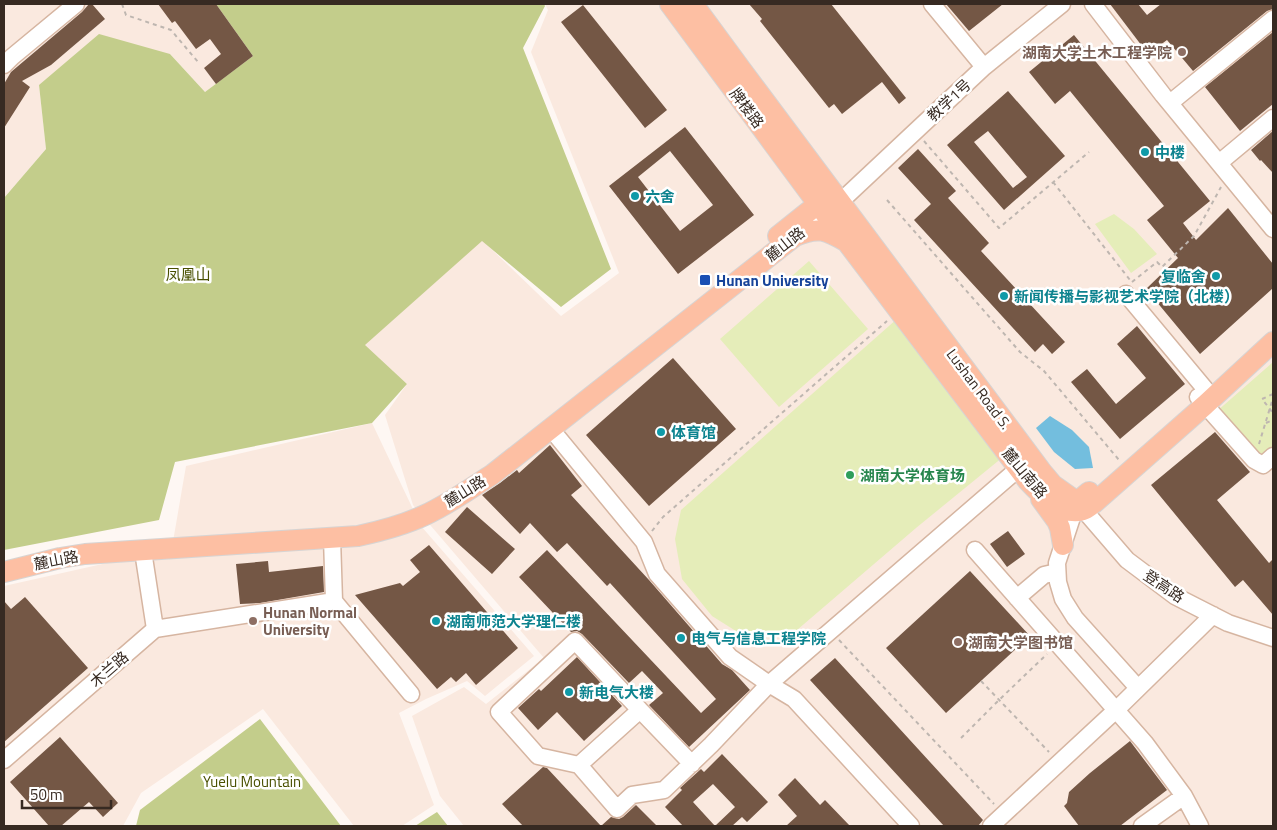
<svg xmlns="http://www.w3.org/2000/svg" width="1277" height="830" font-family="'Titillium Web','Noto Sans SC',sans-serif">
	<rect width="100%" height="100%" fill="#fef7f3"/>
	<path fill="#fae9df" d="M 4,4 L 216,4 L 253,56 L 205,92 L 170,54 L 39,85 L 46,149 L 4,198 Z
		M 545,4 L 1273,4 L 1273,826 L 464,826 L 440,796 L 412,716 L 464,687 L 486,704 L 544,658 L 413,505 L 385,415 L 407,384 L 364,345 L 482,240 L 561,316 L 619,273 L 531,52 L 548,10 Z
		M 372,423 L 421,526 L 534,656 L 485,696 L 467,681 L 426,699 L 399,713 L 434,805 L 402,826 L 354,826 L 263,709 L 141,793 L 123,826 L 4,826 L 4,586 L 107,563 L 170,559 L 186,466 Z"/>
	<path fill="#e5edb9" d="M 1114,214 L 1134,229 L 1157,254 L 1131,273 L 1095,224 Z
		M 809,261 L 868,329 L 779,407 L 720,339 Z
		M 898,318 L 1003,457 L 916,528 L 790,636 L 747,638 L 712,616 L 682,579 L 675,539 L 681,510 Z
		M 1273,362 L 1273,451 L 1261,462 L 1216,412 Z"/>
	<path fill="#c3cd8b" d="M 216,4 L 544,4 L 545,6 L 523,48 L 611,269 L 561,307 L 482,241 L 365,345 L 407,384 L 372,423 L 175,462 L 159,520 L 4,550 L 4,198 L 46,149 L 39,85 L 99,34 L 170,54 L 205,92 L 253,56 Z
		M 260,719 L 341,826 L 136,826 L 140,810 Z
		M 437,812 L 448,826 L 415,826 Z"/>
	<path fill="#73bede" d="M 1050,416 L 1072,430 L 1089,447 L 1093,468 L 1075,469 L 1054,452 L 1036,428 Z"/>
	<path fill="#745745" fill-rule="evenodd" d="M 89,4 L 92,4 L 105,19 L 51,65 L 22,81 L 30,87 L 4,128 L 4,84 L 11,72 L 82,12 Z
		M 158,4 L 216,4 L 253,56 L 216,84 L 204,68 L 221,54 L 210,39 L 196,49 L 175,21 L 172,23 Z
		M 749,4 L 831,4 L 906,98 L 899,104 L 882,82 L 842,114 L 834,104 L 829,108 L 760,21 L 762,19 Z
		M 946,4 L 1003,4 L 969,31 Z
		M 1110,4 L 1138,4 L 1147,15 L 1161,4 L 1273,4 L 1273,9 L 1267,11 L 1193,71 L 1167,40 L 1148,54 Z
		M 583,5 L 667,110 L 645,128 L 561,22 Z
		M 1273,32 L 1273,104 L 1240,131 L 1205,87 Z
		M 1074,35 L 1210,201 L 1183,223 L 1196,240 L 1228,208 L 1273,264 L 1273,288 L 1200,354 L 1146,289 L 1178,258 L 1147,220 L 1164,206 L 1070,91 L 1055,104 L 1029,72 Z
		M 1008,91 L 1065,156 L 1004,210 L 947,145 ZM 988,131 L 1027,177 L 1013,188 L 974,142 Z
		M 685,127 L 754,215 L 678,274 L 609,186 ZM 670,151 L 713,205 L 680,231 L 638,177 Z
		M 1273,131 L 1273,173 L 1261,160 L 1260,161 L 1251,150 Z
		M 918,149 L 956,191 L 948,198 L 989,243 L 981,251 L 1065,342 L 1052,354 L 1043,344 L 1035,352 L 914,220 L 931,204 L 898,168 Z
		M 1137,326 L 1185,384 L 1120,439 L 1071,382 L 1087,369 L 1116,404 L 1146,378 L 1117,344 Z
		M 673,358 L 736,429 L 649,506 L 586,435 Z
		M 1215,432 L 1250,472 L 1217,500 L 1269,563 L 1273,559 L 1273,615 L 1243,580 L 1235,587 L 1151,485 Z
		M 550,445 L 582,486 L 571,495 L 649,580 L 722,664 L 732,670 L 750,690 L 689,747 L 649,705 L 663,693 L 642,671 L 629,683 L 582,634 L 577,631 L 571,632 L 519,577 L 547,550 L 701,713 L 716,699 L 610,583 L 607,586 L 567,543 L 557,552 L 530,523 L 520,534 L 482,495 L 500,483 L 517,470 L 519,473 Z
		M 467,507 L 515,549 L 492,574 L 445,532 Z
		M 1008,531 L 1025,554 L 1007,567 L 990,544 Z
		M 429,545 L 518,648 L 476,685 L 466,673 L 456,682 L 451,677 L 437,689 L 355,595 L 400,583 L 403,586 L 420,572 L 410,560 Z
		M 268,561 L 269,572 L 323,566 L 324,592 L 260,603 L 240,604 L 236,564 Z
		M 970,571 L 1030,636 L 946,713 L 886,648 Z
		M 25,597 L 88,668 L 4,742 L 4,601 L 11,609 Z
		M 577,657 L 622,706 L 584,741 L 557,712 L 538,730 L 518,708 L 539,689 L 541,691 Z
		M 835,658 L 983,820 L 978,826 L 944,826 L 810,680 Z
		M 60,737 L 118,803 L 103,817 L 89,802 L 61,826 L 49,826 L 10,782 Z
		M 1130,741 L 1167,790 L 1120,826 L 1079,826 L 1064,806 L 1067,803 L 1069,792 L 1090,773 Z
		M 722,754 L 768,802 L 747,822 L 742,817 L 732,826 L 683,826 L 665,807 L 682,790 L 680,788 L 701,769 L 704,772 ZM 713,784 L 735,807 L 715,826 L 693,802 Z
		M 543,767 L 547,768 L 601,826 L 523,826 L 502,804 Z
		M 795,778 L 820,805 L 825,800 L 850,826 L 786,826 L 797,816 L 778,795 Z
		M 636,805 L 657,826 L 601,826 L 611,817 L 619,819 L 623,817 Z"/>
	<g fill="none" stroke-linecap="round" stroke-linejoin="round">
		<g stroke="#d6b5a1" stroke-width="19">
			<path id="minor" d="M 932,4 L 984,67
				M 1093,4 L 1163,95 L 1273,229
				M 4,65 L 12,57 L 76,4
				M 1170,103 L 1273,19
				M 1219,163 L 1273,118
				M 798,234 L 840,202 L 984,67 L 1062,4
				M 1126,294 L 1206,390
				M 1198,397 L 1254,460 L 1263,465 L 1273,456
				M 551,429 L 644,542 L 657,574 L 730,657 L 769,684 L 794,699 L 911,826
				M 1077,502 L 1127,560 L 1175,596 L 1228,623 L 1273,638
				M 1077,502 L 1057,563 L 1058,582 L 1063,599 L 1075,618 L 1138,688
				M 975,550 L 1145,743 L 1184,796 L 1200,826
				M 1017,598 L 1044,575 L 1057,572
				M 334,601 L 411,694
				M 155,629 L 334,601 L 332,538
				M 640,710 L 575,641 L 499,712 L 538,756 L 579,765 L 617,809 L 632,795 L 664,790 L 711,745 L 769,684 L 1019,468
				M 4,760 L 155,629 L 143,551
				M 579,765 L 640,710 L 692,764
				M 991,826 L 1116,710 L 1213,615
				M 1142,826 L 1184,796"/>
		</g>
		<g stroke="#d7d4d3" stroke-width="22">
			<path id="major" d="M 670,4 L 818,204 L 1028,481 C 1040,494 1063,517 1083,510 C 1087,509 1091,505 1094,503 L 1205,405 L 1273,342
				M 693,4 L 740,68 L 1042,472 L 1053,485 L 1077,502 L 1089,492
				M 778,236 L 833,192
				M 1041,499 L 1057,521 L 1060,528 L 1063,545
				M 4,572 L 60,558 L 85,554 L 358,536 C 381,531 404,525 425,515 C 449,504 471,488 493,474 L 795,236 C 819,226 826,230 847,242"/>
		</g>
		<path stroke="#beb6b0" stroke-width="2" stroke-dasharray="4 4" stroke-linecap="butt" d="M 122,4 L 126,15 L 171,30 L 198,62
			M 924,141 L 999,228 L 1089,152
			M 1053,182 L 1130,280
			M 887,200 L 1020,352 L 1044,371 L 1119,460
			M 1132,282 L 1157,262 L 1162,267 L 1194,236 L 1221,187
			M 1273,394 L 1262,399 L 1273,413
			M 1266,423 L 1273,420
			M 1259,444 L 1273,398
			M 652,531 L 663,517 L 887,321
			M 839,640 L 994,804
			M 981,681 L 1049,752
			M 961,738 L 999,700 L 1047,654"/>
		<use href="#minor" stroke="#fff" stroke-width="16"/>
		<use href="#major" stroke="#fdbfa3" stroke-width="20"/>
	</g>
	<g fill="#8d6e63" stroke="#fff" stroke-width="2">
		<circle cx="1182" cy="52" r="5"/>
		<circle cx="253" cy="621" r="5"/>
		<circle cx="958" cy="642" r="5"/>
	</g>
	<g fill="#0f9aa8" stroke="#fff" stroke-width="2">
		<circle cx="1145" cy="152" r="5"/>
		<circle cx="635" cy="196" r="5"/>
		<circle cx="1216" cy="276" r="5"/>
		<circle cx="1004" cy="296" r="5"/>
		<circle cx="661" cy="432" r="5"/>
		<circle cx="436" cy="621" r="5"/>
		<circle cx="681" cy="638" r="5"/>
		<circle cx="569" cy="692" r="5"/>
	</g>
	<rect fill="#1a4fb4" stroke="#fff" stroke-width="2" x="699" y="274" width="12" height="12" rx="2.5"/>
	<circle fill="#2e9e5b" stroke="#fff" stroke-width="2" cx="850" cy="475" r="5"/>
	<g text-anchor="middle" dominant-baseline="central" stroke-width="5" stroke-linejoin="round" paint-order="stroke">
		<g font-size="15" font-weight="bold" fill="#785e54" stroke="#fff" text-anchor="start">
			<text x="1172" y="52" text-anchor="end">湖南大学土木工程学院</text>
			<text x="263" y="612">Hunan Normal<tspan x="263" dy="17">University</tspan></text>
			<text x="968" y="642">湖南大学图书馆</text>
		</g>
		<g font-size="15" fill="#372a22" stroke="#fff">
			<text transform="translate(949 100) rotate(-43)">教学1号</text>
			<text transform="translate(747 108) rotate(53)">牌楼路</text>
			<text transform="translate(785 244) rotate(-38)">麓山路</text>
			<text transform="translate(979 389) rotate(53)">Lushan Road S.</text>
			<text transform="translate(1025 473) rotate(50)">麓山南路</text>
			<text transform="translate(465 491) rotate(-32)">麓山路</text>
			<text transform="translate(56 560) rotate(-11)">麓山路</text>
			<text transform="translate(1164 586) rotate(34)">登高路</text>
			<text transform="translate(109 669) rotate(-41)">木兰路</text>
		</g>
		<g font-size="15" font-weight="bold" fill="#0d838f" stroke="#fff" text-anchor="start">
			<text x="1155" y="152">中楼</text>
			<text x="645" y="196">六舍</text>
			<text x="1206" y="276" text-anchor="end">复临舍</text>
			<text x="1014" y="296">新闻传播与影视艺术学院（北楼）</text>
			<text x="671" y="432">体育馆</text>
			<text x="446" y="621">湖南师范大学理仁楼</text>
			<text x="691" y="638">电气与信息工程学院</text>
			<text x="579" y="692">新电气大楼</text>
		</g>
		<g font-size="15" fill="#495000" stroke="#fff">
			<text x="188" y="274">凤凰山</text>
			<text x="252" y="781">Yuelu Mountain</text>
		</g>
		<g font-size="15" font-weight="bold" fill="#164399" stroke="#fff" text-anchor="start">
			<text x="716" y="280">Hunan University</text>
		</g>
		<g font-size="15" font-weight="bold" fill="#27864d" stroke="#fff" text-anchor="start">
			<text x="860" y="475">湖南大学体育场</text>
		</g>
	</g>
	<rect width="1277" height="830" fill="none" stroke="#372a22" stroke-width="10"/>
	<path d="M22 800v8h89v-8" fill="none" stroke="#372a22" stroke-width="2.5"/>
	<text x="30" y="800" font-size="15" fill="#372a22" stroke="#ffffff" stroke-width="4" paint-order="stroke">50 m</text>
</svg>
